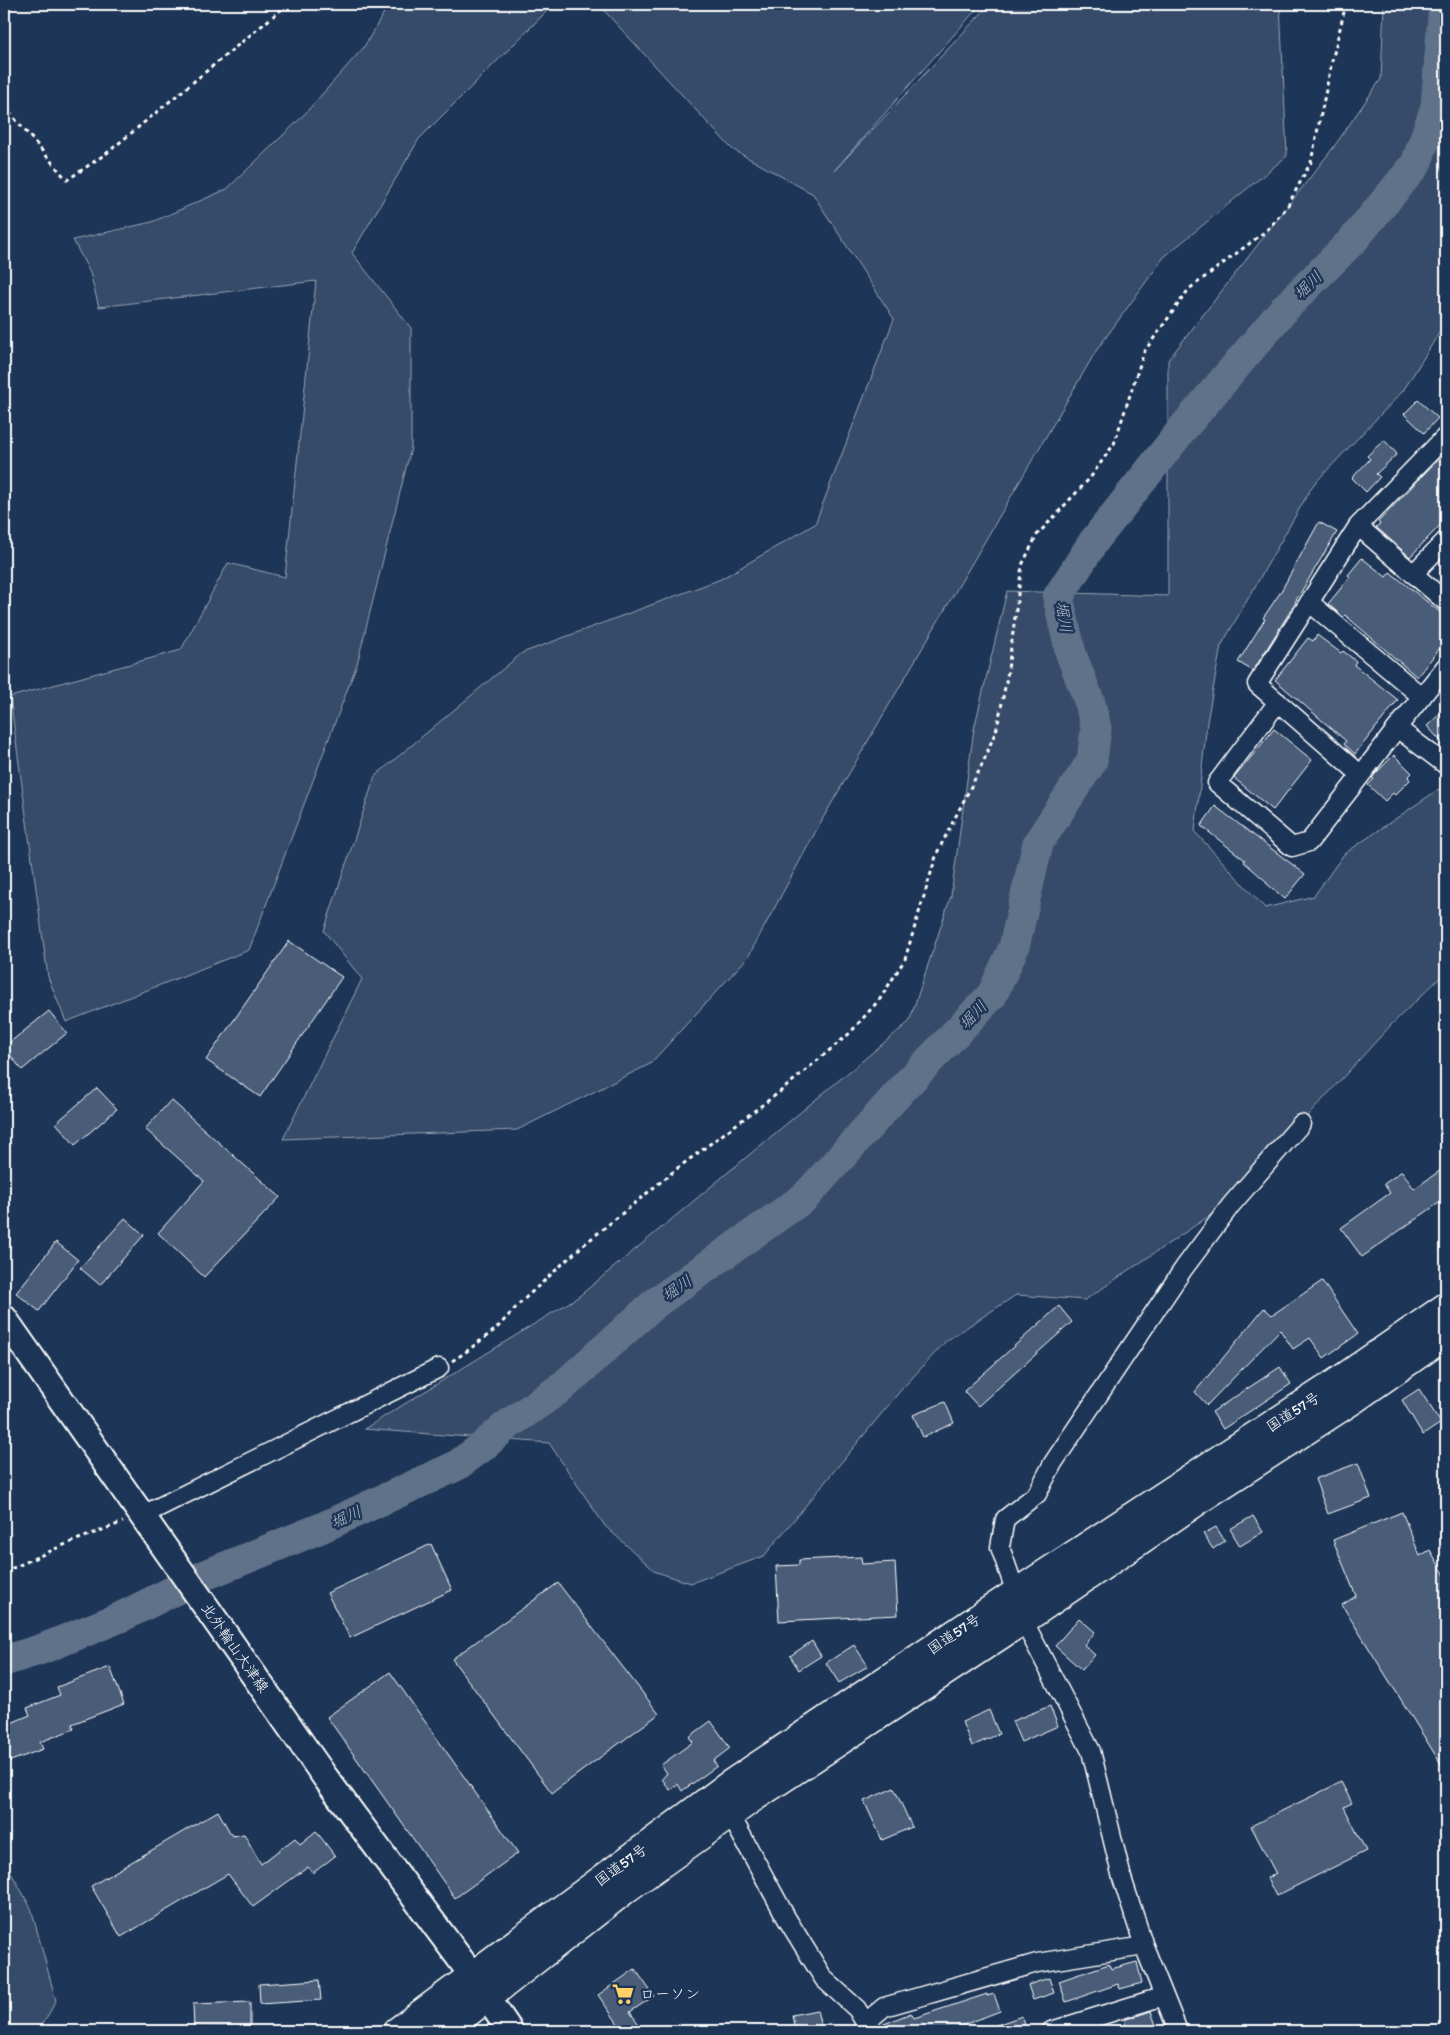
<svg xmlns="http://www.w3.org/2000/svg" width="1450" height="2035" font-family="Itim,'Klee One',sans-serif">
	<rect width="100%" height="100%" fill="#1d3557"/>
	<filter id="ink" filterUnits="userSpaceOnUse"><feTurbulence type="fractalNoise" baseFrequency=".02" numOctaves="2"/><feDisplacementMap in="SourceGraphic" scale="10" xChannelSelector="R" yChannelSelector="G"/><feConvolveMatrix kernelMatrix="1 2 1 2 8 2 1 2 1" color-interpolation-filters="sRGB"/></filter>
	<g filter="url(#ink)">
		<path fill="#364b69" stroke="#9aa5b4" d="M 389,4 L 554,4 L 419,139 L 352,253 L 411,328 L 411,448 L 357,664 L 249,950 L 66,1022 L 48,977 L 10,697 L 181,650 L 228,563 L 285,577 L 316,281 L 99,307 L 90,273 L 73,240 L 152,222 L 227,189 L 301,118 L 364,47 Z
			M 598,4 L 981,4 L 833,172 L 990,4 L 1280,4 L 1287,156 L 1164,257 L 1096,351 L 823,818 L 748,957 L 650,1064 L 517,1130 L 283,1139 L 362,979 L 324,931 L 375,776 L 522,653 L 721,579 L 815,524 L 894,319 L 813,194 L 732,149 Z
			M 1384,4 L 1446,4 L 1446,322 L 1403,391 L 1313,485 L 1221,646 L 1207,722 L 1195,832 L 1265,908 L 1314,896 L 1344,854 L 1439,789 L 1446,796 L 1446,972 L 1391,1025 L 1227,1204 L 1085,1300 L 1016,1295 L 946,1341 L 901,1390 L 764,1556 L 691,1583 L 656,1572 L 605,1526 L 549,1443 L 364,1429 L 578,1297 L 909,1022 L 951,896 L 974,729 L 1007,591 L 1168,596 L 1168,360 L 1333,148 L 1381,79 Z
			M 4,1860 L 31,1908 L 56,2001 L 39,2031 L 4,2031 Z"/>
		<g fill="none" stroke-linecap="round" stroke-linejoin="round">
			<path stroke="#617289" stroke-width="31" d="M 4,1661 L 42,1649 L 121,1617 L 203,1576 L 321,1528 L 456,1466 L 482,1447 L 506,1426 L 562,1387 L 654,1304 L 805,1197 L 905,1086 L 992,995 L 1014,947 L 1038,843 L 1092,761 L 1096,728 L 1090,703 L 1071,654 L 1058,597 L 1094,541 L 1184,427 L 1285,308 L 1353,240 L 1416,164 L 1436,107 L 1444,4"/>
		</g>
		<path fill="#4a5d79" stroke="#fff" d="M 1418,400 L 1438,418 L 1424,433 L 1404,414 Z
			M 1384,440 L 1397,454 L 1376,474 L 1380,477 L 1366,492 L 1352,478 L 1370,459 L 1367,456 Z
			M 1446,451 L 1446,519 L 1410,557 L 1376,527 L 1380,524 L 1378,522 Z
			M 1319,522 L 1337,532 L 1295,602 L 1296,602 L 1253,671 L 1238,662 L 1265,619 L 1263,618 L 1280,593 Z
			M 1362,558 L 1386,577 L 1390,572 L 1446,617 L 1446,653 L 1440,648 L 1417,677 L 1345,615 L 1343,617 L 1328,604 L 1350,577 L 1348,575 Z
			M 1317,635 L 1341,653 L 1343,651 L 1356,661 L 1354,665 L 1398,700 L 1355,754 L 1344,744 L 1346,741 L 1275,680 L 1308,638 L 1313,641 Z
			M 1446,708 L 1446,747 L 1427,726 Z
			M 1274,729 L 1312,760 L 1273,810 L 1234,778 Z
			M 1394,755 L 1412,773 L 1408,777 L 1410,780 L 1395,795 L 1393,793 L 1385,801 L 1368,785 L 1374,779 L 1372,778 L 1376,773 Z
			M 1215,806 L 1305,874 L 1285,899 L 1266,883 L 1267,882 L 1244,862 L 1245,860 L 1201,826 Z
			M 289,941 L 342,977 L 260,1097 L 206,1060 Z
			M 49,1011 L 67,1033 L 22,1070 L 4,1047 Z
			M 97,1088 L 117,1109 L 75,1145 L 56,1123 Z
			M 171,1100 L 280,1197 L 204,1277 L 158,1233 L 204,1181 L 145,1129 Z
			M 1441,1170 L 1446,1177 L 1446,1198 L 1362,1257 L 1341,1228 L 1390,1193 L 1384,1184 L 1402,1171 L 1414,1189 Z
			M 125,1218 L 144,1235 L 100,1285 L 80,1268 Z
			M 56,1242 L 78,1260 L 39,1311 L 16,1293 Z
			M 1322,1281 L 1358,1334 L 1324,1358 L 1310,1338 L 1293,1349 L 1280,1330 L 1207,1405 L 1195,1392 L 1264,1308 L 1272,1315 Z
			M 1059,1306 L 1072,1322 L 978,1406 L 964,1391 Z
			M 1280,1367 L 1291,1384 L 1223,1429 L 1212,1412 Z
			M 1419,1389 L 1441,1423 L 1423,1435 L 1402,1400 Z
			M 945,1402 L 954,1423 L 923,1437 L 913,1415 Z
			M 1358,1463 L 1371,1498 L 1328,1514 L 1315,1479 Z
			M 1402,1512 L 1420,1556 L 1430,1550 L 1446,1577 L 1446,1772 L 1342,1605 L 1356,1596 L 1333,1540 Z
			M 1253,1516 L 1263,1532 L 1240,1546 L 1230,1529 Z
			M 1216,1527 L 1225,1541 L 1213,1549 L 1203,1534 Z
			M 431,1544 L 452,1590 L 350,1638 L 327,1593 Z
			M 861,1557 L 862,1564 L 895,1562 L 898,1615 L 779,1621 L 776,1566 L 799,1565 L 799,1560 Z
			M 558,1583 L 659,1714 L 552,1793 L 452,1659 Z
			M 1079,1618 L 1095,1632 L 1084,1645 L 1095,1655 L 1082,1670 L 1055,1646 Z
			M 812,1641 L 821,1656 L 799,1670 L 790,1656 Z
			M 854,1645 L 868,1666 L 839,1683 L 826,1663 Z
			M 110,1667 L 124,1704 L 72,1724 L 74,1729 L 40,1742 L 43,1749 L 8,1762 L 4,1752 L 4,1726 L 30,1715 L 27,1708 L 60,1695 L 57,1687 Z
			M 390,1672 L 518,1853 L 455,1898 L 327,1717 Z
			M 1050,1706 L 1058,1726 L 1021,1742 L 1012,1721 Z
			M 989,1710 L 999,1734 L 972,1746 L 962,1722 Z
			M 711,1721 L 730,1748 L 713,1761 L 717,1766 L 682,1791 L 678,1784 L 670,1790 L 662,1779 L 667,1773 L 661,1765 L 693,1742 L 689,1737 Z
			M 1341,1782 L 1352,1803 L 1344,1807 L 1366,1851 L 1276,1896 L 1267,1878 L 1276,1874 L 1251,1826 Z
			M 894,1788 L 912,1827 L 882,1840 L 864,1801 Z
			M 218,1811 L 232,1836 L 244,1834 L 261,1864 L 295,1838 L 300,1844 L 316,1831 L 335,1856 L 313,1873 L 308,1867 L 253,1907 L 228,1874 L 121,1937 L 91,1886 Z
			M 1137,1962 L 1142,1983 L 1120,1989 L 1118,1984 L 1066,2002 L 1059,1981 L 1109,1964 L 1111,1969 Z
			M 635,1969 L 654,1996 L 630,2012 L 644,2031 L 623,2031 L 598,1995 Z
			M 1049,1978 L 1054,1993 L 1033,2000 L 1028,1985 Z
			M 319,1980 L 321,2000 L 260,2004 L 259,1984 Z
			M 987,1994 L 987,1996 L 994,1994 L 1000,2011 L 948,2031 L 881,2031 L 879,2026 L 911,2013 L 914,2018 Z
			M 250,2002 L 250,2027 L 194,2029 L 193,2004 Z
			M 817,2010 L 822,2031 L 795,2031 L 792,2015 Z
			M 1151,2011 L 1158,2031 L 1128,2031 L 1124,2020 Z
			M 1022,2016 L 1027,2031 L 986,2031 L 985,2029 Z"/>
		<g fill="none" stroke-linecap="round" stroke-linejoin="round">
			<g stroke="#fff" stroke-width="21">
				<path id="minor" d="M 1446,436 L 1358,526 L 1446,602
					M 1358,526 L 1257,684 L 1361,775 L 1397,728
					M 1413,574 L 1446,540
					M 1309,602 L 1422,697
					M 1446,666 L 1397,728 L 1446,765
					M 1278,702 L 1217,783 L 1292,847 L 1309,842 L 1361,775
					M 143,1515 L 439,1368
					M 730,1814 L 787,1919 L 824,1979 L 857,2009 L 870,2031
					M 865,2023 L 884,2007 L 1037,1963 L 1144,1946
					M 1051,2031 L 1164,1996
					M 1178,2031 L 1144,1946 L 1122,1878 L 1091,1751 L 1023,1620 L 1016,1593 L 1000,1547 L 1005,1519 L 1037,1494 L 1053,1463 L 1184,1268 L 1231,1205 L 1301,1124"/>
			</g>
			<g stroke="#fff" stroke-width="29">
				<path id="secondary" d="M 4,1318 L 325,1777 L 472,1975 L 510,2031"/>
			</g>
			<g stroke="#fff" stroke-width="31">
				<path id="trunk" d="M 398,2031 L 728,1786 L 1016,1593 L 1339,1381 L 1446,1307
					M 444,2031 L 627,1888 L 754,1797 L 1023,1620 L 1209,1493 L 1354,1399 L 1446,1335"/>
			</g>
			<path stroke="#fff" stroke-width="3" stroke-dasharray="4 4" stroke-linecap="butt" d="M 4,106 L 67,180 L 107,153 L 288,4
				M 452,1361 L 463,1354 L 496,1329 L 521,1302 L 581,1247 L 679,1167 L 781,1091 L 850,1033 L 880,999 L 905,959 L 937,853 L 982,765 L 997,728 L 1007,677 L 1022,565 L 1037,535 L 1090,478 L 1114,444 L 1144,352 L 1189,289 L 1266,231 L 1287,207 L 1311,162 L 1332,61 L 1346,4
				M 4,1572 L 66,1544 L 123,1522
				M 115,2027 L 118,2031"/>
			<use href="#minor" stroke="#1d3557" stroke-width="18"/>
			<use href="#secondary" stroke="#1d3557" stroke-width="25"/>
			<use href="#trunk" stroke="#1d3557" stroke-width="28"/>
		</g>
	</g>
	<defs>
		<g id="supermarket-bare" transform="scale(1.725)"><path d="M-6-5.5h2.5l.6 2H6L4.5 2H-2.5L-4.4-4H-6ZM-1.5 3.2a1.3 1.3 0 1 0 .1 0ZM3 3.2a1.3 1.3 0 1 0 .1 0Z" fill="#ffd166" stroke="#1d3557" stroke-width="2.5" paint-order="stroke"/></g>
	</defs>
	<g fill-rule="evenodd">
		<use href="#supermarket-bare" x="623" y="1994"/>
	</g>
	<g text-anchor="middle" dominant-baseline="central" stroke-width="5" stroke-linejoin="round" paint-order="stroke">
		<g font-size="15" fill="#fff" stroke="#1d3557">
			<text transform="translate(1293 1412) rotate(-33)">国道57号</text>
			<text transform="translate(954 1634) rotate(-34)">国道57号</text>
			<text transform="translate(235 1648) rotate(55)">北外輪山大津線</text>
			<text transform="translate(621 1865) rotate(-36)">国道57号</text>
		</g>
		<g font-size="15" fill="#fff" stroke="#1d3557" text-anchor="start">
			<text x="640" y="1994">ローソン</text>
		</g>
		<g font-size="16" font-style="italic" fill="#b8c0ca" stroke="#1d3557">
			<text transform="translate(1308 285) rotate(-45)">堀川</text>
			<text transform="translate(1064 617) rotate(81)">堀川</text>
			<text transform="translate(973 1015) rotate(-47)">堀川</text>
			<text transform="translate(677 1288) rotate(-35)">堀川</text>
			<text transform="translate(346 1517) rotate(-25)">堀川</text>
		</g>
	</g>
	<rect width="1450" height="2035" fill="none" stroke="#1d3557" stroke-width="20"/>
	<rect x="10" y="10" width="1430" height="2015" fill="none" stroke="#fff" stroke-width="2" filter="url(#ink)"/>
</svg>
